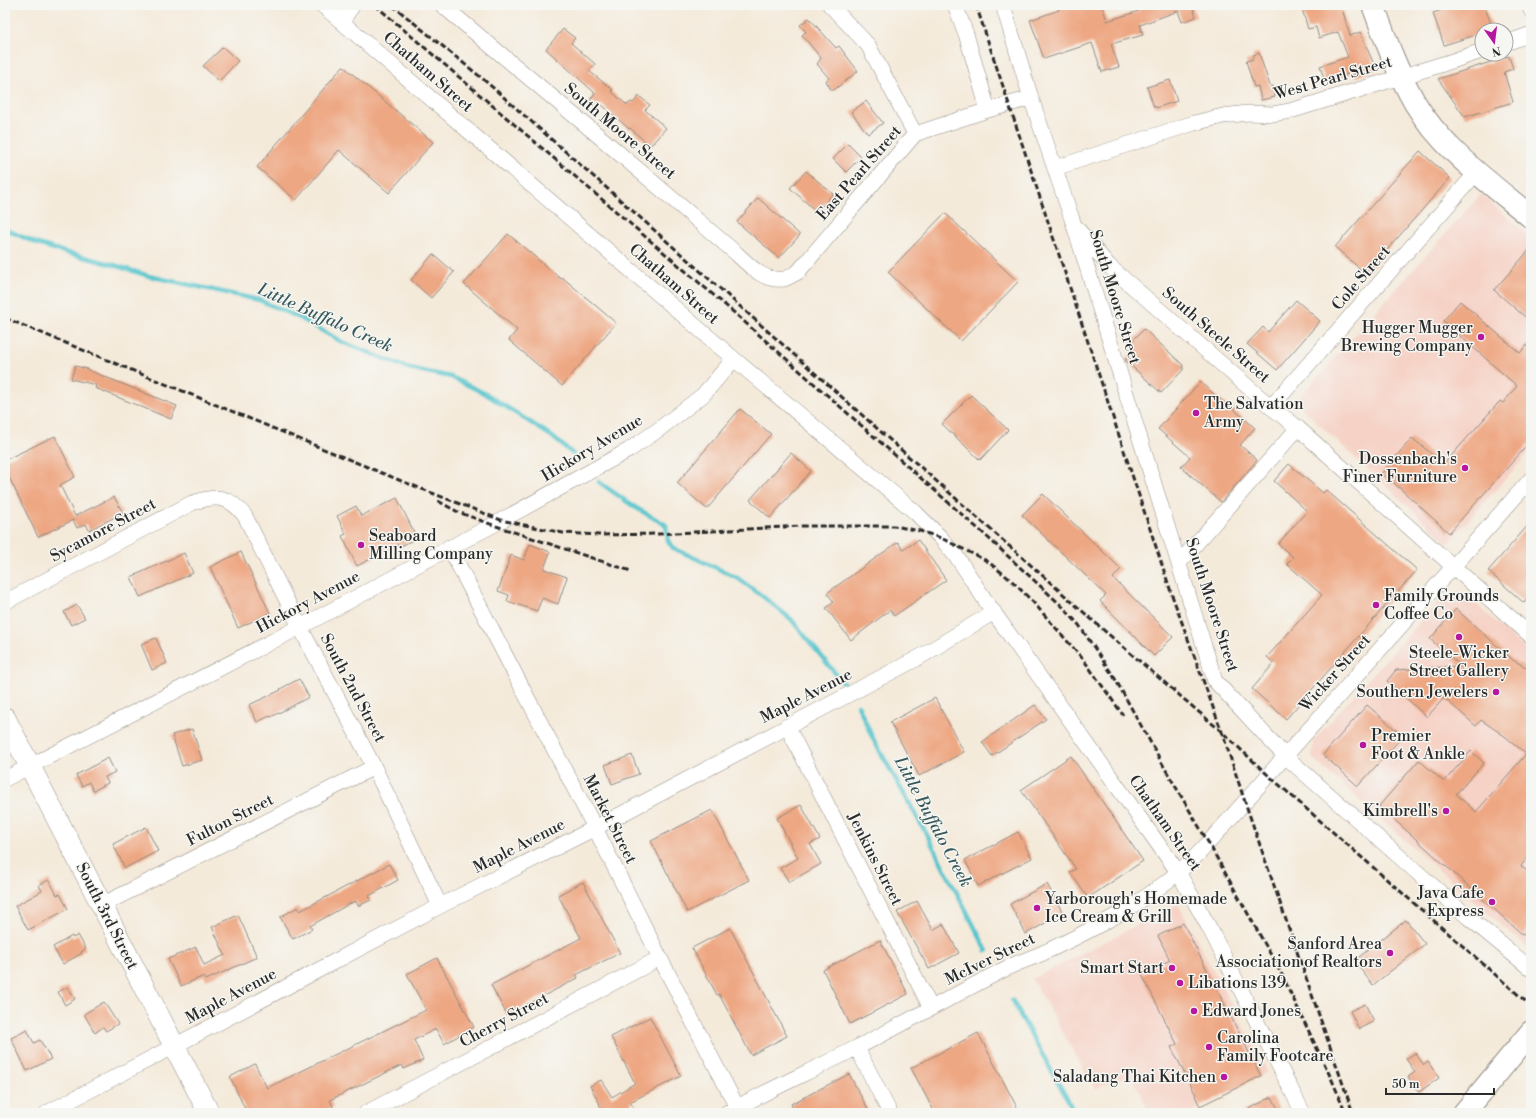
<svg xmlns="http://www.w3.org/2000/svg" width="1536" height="1118" font-family="'Libre Bodoni',serif">
	<rect width="100%" height="100%" fill="#f6f6f2"/>
	<filter id="ink" filterUnits="userSpaceOnUse"><feTurbulence type="fractalNoise" baseFrequency=".025" numOctaves="2"/><feDisplacementMap in="SourceGraphic" scale="8" xChannelSelector="R" yChannelSelector="G"/><feConvolveMatrix kernelMatrix="1 2 1 2 8 2 1 2 1" color-interpolation-filters="sRGB"/></filter>
	<filter id="wash" filterUnits="userSpaceOnUse"><feTurbulence type="fractalNoise" baseFrequency=".012" numOctaves="4" result="noise"/><feDisplacementMap in="SourceGraphic" scale="16" xChannelSelector="R" yChannelSelector="G"/><feGaussianBlur stdDeviation="0.9" result="paint"/><feColorMatrix in="noise" values="0 0 0 0 0 0 0 0 0 0 0 0 0 0 0 0 0 1.4 0 .05"/><feComposite in="paint" operator="in"/></filter>
	<g filter="url(#wash)">
		<rect width="100%" height="100%" fill="#f4eada"/>
		<path fill="#f6d1c5" d="M 1481,194 L 1531,238 L 1531,450 L 1448,543 L 1295,402 Z
			M 1442,597 L 1471,599 L 1531,655 L 1531,951 L 1312,758 L 1313,741 Z
			M 1178,904 L 1267,1072 L 1190,1113 L 1150,1113 L 1131,1074 L 1095,1089 L 1032,979 Z"/>
		<g fill="none" stroke-linecap="round" stroke-linejoin="round">
			<path stroke="#57c5cd" stroke-width="4.5" d="M 5,229 L 38,244 L 64,252 L 111,264 L 149,276 L 259,300 L 300,318 L 342,342 L 408,368 L 451,377 L 486,394 L 550,435 L 573,454
				M 599,482 L 633,506 L 666,525 L 668,541 L 673,548 L 736,577 L 761,595 L 791,619 L 844,684
				M 858,705 L 872,737 L 927,835 L 987,951
				M 1012,1000 L 1075,1113"/>
		</g>
		<g id="blocks">
			<path fill="#eea783" d="M 1068,5 L 1102,5 L 1107,21 L 1139,11 L 1137,5 L 1192,5 L 1196,17 L 1182,22 L 1178,11 L 1140,25 L 1143,35 L 1111,44 L 1119,67 L 1102,72 L 1092,43 L 1044,59 L 1030,20 L 1059,10 L 1058,8 Z
				M 1301,5 L 1341,5 L 1350,36 L 1360,32 L 1376,69 L 1356,77 L 1354,72 L 1325,82 L 1320,66 L 1348,57 L 1338,32 L 1319,38 L 1316,27 L 1308,29 Z
				M 1457,5 L 1484,5 L 1493,29 L 1482,30 L 1482,33 L 1444,45 L 1433,13 Z
				M 809,18 L 836,48 L 839,46 L 858,71 L 834,90 L 833,89 L 832,91 L 826,81 L 829,78 L 817,64 L 821,58 L 802,35 L 806,32 L 800,25 Z
				M 563,29 L 575,38 L 571,43 L 595,64 L 589,71 L 613,90 L 611,91 L 627,105 L 631,102 L 633,103 L 639,96 L 650,105 L 645,110 L 666,128 L 650,146 L 630,128 L 629,129 L 601,104 L 598,107 L 590,100 L 595,93 L 546,49 Z
				M 223,47 L 238,61 L 219,81 L 203,66 Z
				M 1259,53 L 1270,86 L 1273,86 L 1275,97 L 1261,100 L 1258,86 L 1254,87 L 1246,61 L 1253,59 L 1253,55 Z
				M 1509,56 L 1513,69 L 1504,72 L 1513,102 L 1465,117 L 1438,79 Z
				M 343,66 L 433,142 L 389,193 L 339,150 L 296,200 L 257,167 Z
				M 1170,80 L 1177,101 L 1156,108 L 1155,106 L 1154,107 L 1147,87 Z
				M 866,101 L 883,123 L 868,134 L 851,112 Z
				M 848,144 L 861,157 L 846,172 L 833,159 Z
				M 1420,151 L 1450,178 L 1366,274 L 1335,247 Z
				M 806,171 L 833,194 L 817,212 L 790,188 Z
				M 758,198 L 800,235 L 779,258 L 737,222 Z
				M 945,213 L 1018,282 L 961,341 L 888,272 Z
				M 508,234 L 561,279 L 562,277 L 616,323 L 562,386 L 509,340 L 517,330 L 464,284 Z
				M 1531,248 L 1531,322 L 1494,290 Z
				M 433,254 L 454,272 L 431,298 L 411,280 Z
				M 1296,300 L 1320,321 L 1277,370 L 1247,344 L 1263,327 L 1268,332 Z
				M 1460,301 L 1520,353 L 1531,341 L 1531,441 L 1449,533 L 1393,482 L 1392,483 L 1381,474 L 1412,438 L 1444,464 L 1500,401 L 1503,403 L 1517,386 L 1443,321 Z
				M 1144,329 L 1183,365 L 1183,370 L 1161,393 L 1125,360 L 1135,350 L 1129,344 Z
				M 75,366 L 88,369 L 88,370 L 177,406 L 171,419 L 95,388 L 96,385 L 71,379 Z
				M 1200,382 L 1229,407 L 1230,406 L 1255,428 L 1240,445 L 1257,460 L 1221,502 L 1181,467 L 1190,457 L 1158,429 Z
				M 971,395 L 1008,430 L 980,460 L 942,424 Z
				M 740,409 L 771,434 L 707,509 L 677,483 Z
				M 55,436 L 75,477 L 60,485 L 75,516 L 114,497 L 123,513 L 89,530 L 86,524 L 77,528 L 73,520 L 38,537 L 5,469 L 5,460 Z
				M 791,453 L 811,471 L 770,518 L 750,500 Z
				M 1289,464 L 1323,493 L 1326,490 L 1417,570 L 1286,719 L 1252,689 L 1274,663 L 1267,657 L 1322,595 L 1287,564 L 1293,557 L 1278,544 L 1307,511 L 1274,481 Z
				M 1043,494 L 1121,569 L 1113,578 L 1173,637 L 1154,656 L 1100,601 L 1106,595 L 1022,515 Z
				M 397,498 L 417,538 L 399,547 L 398,545 L 357,566 L 342,536 L 346,534 L 337,516 L 356,506 L 361,516 Z
				M 1531,522 L 1531,595 L 1524,603 L 1488,571 Z
				M 918,540 L 946,580 L 894,616 L 890,610 L 851,640 L 826,608 L 834,602 L 827,593 L 898,542 L 903,550 Z
				M 530,544 L 550,552 L 544,569 L 567,577 L 558,604 L 542,598 L 537,611 L 507,601 L 509,595 L 498,591 L 511,555 L 524,560 Z
				M 241,552 L 270,613 L 238,628 L 210,567 Z
				M 184,553 L 193,573 L 140,597 L 131,577 Z
				M 77,605 L 85,618 L 71,625 L 64,612 Z
				M 1456,609 L 1513,660 L 1531,670 L 1531,854 L 1521,866 L 1531,874 L 1531,926 L 1523,935 L 1379,806 L 1419,760 L 1444,782 L 1471,751 L 1484,763 L 1456,794 L 1476,812 L 1526,754 L 1506,737 L 1481,720 L 1476,726 L 1444,698 L 1427,717 L 1387,681 L 1396,670 L 1461,666 L 1430,639 Z
				M 156,638 L 167,663 L 152,670 L 141,644 Z
				M 299,679 L 309,697 L 271,717 L 270,716 L 257,722 L 249,705 L 281,690 L 280,689 Z
				M 935,698 L 964,752 L 919,776 L 890,722 Z
				M 1035,705 L 1046,719 L 992,756 L 982,742 Z
				M 1367,705 L 1403,736 L 1358,786 L 1323,755 Z
				M 192,729 L 202,760 L 182,766 L 172,735 Z
				M 632,755 L 639,774 L 612,784 L 605,765 Z
				M 1071,756 L 1143,861 L 1088,898 L 1070,872 L 1076,869 L 1021,790 Z
				M 108,758 L 115,772 L 105,777 L 108,783 L 93,791 L 89,782 L 82,786 L 76,775 Z
				M 801,805 L 820,839 L 810,844 L 821,864 L 789,882 L 780,868 L 798,858 L 777,818 Z
				M 712,810 L 749,880 L 687,912 L 651,841 Z
				M 146,827 L 158,851 L 125,868 L 113,844 Z
				M 1018,832 L 1032,858 L 978,886 L 965,860 Z
				M 389,864 L 398,880 L 369,896 L 371,900 L 358,906 L 356,901 L 349,904 L 310,926 L 312,929 L 293,939 L 280,917 L 298,907 L 300,911 Z
				M 49,880 L 57,895 L 60,894 L 68,909 L 28,930 L 15,906 L 42,891 L 39,885 Z
				M 583,882 L 620,953 L 576,975 L 578,978 L 507,1015 L 491,985 L 581,938 L 558,895 Z
				M 1047,884 L 1063,913 L 1026,934 L 1010,904 Z
				M 917,901 L 933,930 L 943,924 L 959,953 L 929,969 L 897,912 Z
				M 238,915 L 257,957 L 206,980 L 204,976 L 181,986 L 168,959 L 196,947 L 204,965 L 225,955 L 212,927 Z
				M 1406,920 L 1425,944 L 1373,985 L 1354,961 Z
				M 1183,923 L 1261,1076 L 1200,1106 L 1195,1096 L 1196,1095 L 1171,1047 L 1177,1044 L 1142,975 L 1170,960 L 1158,936 Z
				M 730,928 L 787,1036 L 751,1055 L 719,994 L 717,995 L 692,948 Z
				M 78,935 L 86,949 L 81,952 L 82,953 L 63,964 L 53,947 L 72,936 L 73,938 Z
				M 880,940 L 908,994 L 850,1024 L 823,970 Z
				M 437,958 L 474,1027 L 444,1044 L 436,1029 L 414,1040 L 423,1060 L 404,1069 L 402,1065 L 330,1100 L 333,1107 L 321,1113 L 247,1113 L 230,1077 L 255,1064 L 267,1088 L 426,1010 L 407,974 Z
				M 68,987 L 75,999 L 65,1005 L 58,992 Z
				M 104,1002 L 118,1024 L 106,1031 L 103,1027 L 95,1033 L 84,1014 Z
				M 1365,1004 L 1374,1021 L 1359,1029 L 1350,1011 Z
				M 650,1017 L 681,1076 L 630,1102 L 637,1113 L 604,1113 L 599,1104 L 600,1104 L 590,1086 L 601,1080 L 612,1097 L 635,1083 L 611,1037 Z
				M 27,1030 L 34,1043 L 40,1040 L 51,1059 L 27,1071 L 11,1038 Z
				M 978,1033 L 1020,1113 L 935,1113 L 911,1068 Z
				M 1415,1053 L 1424,1065 L 1428,1062 L 1439,1078 L 1419,1092 L 1408,1077 L 1415,1072 L 1406,1059 Z
				M 849,1074 L 870,1113 L 795,1113 L 791,1104 Z
				M 1272,1097 L 1280,1113 L 1241,1113 Z"/>
		</g>
	</g>
	<g filter="url(#ink)">
		<use href="#blocks" fill-opacity="0" stroke="#908a82" stroke-width="1"/>
		<g fill="none" stroke-linecap="round" stroke-linejoin="round">
			<g stroke="#908a82" stroke-width="16">
				<path id="street" d="M 322,5 L 734,359 L 915,512 L 941,538 L 959,560 L 987,603 L 1178,872 L 1210,929 L 1303,1113
					M 442,5 L 600,137 L 737,254 C 750,266 764,282 784,279 C 788,278 794,274 798,272 L 915,134 L 988,110 L 1031,98
					M 830,5 L 868,45 L 915,134
					M 955,5 L 966,34 L 988,110
					M 1003,5 L 1031,98 L 1074,225 L 1109,266 L 1271,407 L 1298,428 L 1531,636
					M 1529,5 L 1531,10
					M 342,21 L 353,5
					M 1506,43 L 1531,34
					M 1055,168 L 1194,123 L 1223,116 L 1248,113 L 1273,114 L 1290,111 L 1443,64 L 1482,51
					M 1074,225 L 1215,681 L 1285,756 L 1468,917 L 1531,969
					M 1271,407 L 1477,172
					M 449,547 L 595,828 L 660,958 L 737,1107
					M 1179,563 L 1298,428
					M 5,602 L 192,503 C 216,495 229,495 245,516 L 300,627 L 374,767 L 440,906
					M 787,726 L 931,1008
					M 5,779 L 300,627 L 493,525 L 629,450 L 658,430 L 703,395 L 734,359
					M 102,905 L 374,767
					M 857,1048 L 890,1113
					M 47,1113 L 440,906 L 595,828 L 918,658 L 994,612
					M 366,1113 L 660,958
					M 726,1113 C 769,1090 813,1070 856,1048 C 908,1022 957,993 1009,967 C 1021,961 1033,958 1045,952 C 1101,926 1159,895 1202,850 L 1531,479"/>
			</g>
			<g stroke="#908a82" stroke-width="22">
				<path id="secondary" d="M 5,718 L 209,1113"/>
			</g>
			<g stroke="#908a82" stroke-width="24">
				<path id="primary" d="M 1373,5 C 1385,38 1397,72 1415,103 C 1442,149 1490,183 1531,217
					M 1464,1113 L 1531,1032"/>
			</g>
			<use href="#street" stroke="#fff" stroke-width="15"/>
			<use href="#secondary" stroke="#fff" stroke-width="21"/>
			<use href="#primary" stroke="#fff" stroke-width="22"/>
			<path stroke="#2b2b2b" stroke-width="3" stroke-dasharray="6 3" stroke-linecap="butt" d="M 375,5 L 731,310 L 984,534 L 1063,607 L 1079,625 L 1114,677 L 1167,772 L 1208,842 L 1281,973 L 1332,1080 L 1346,1113
				M 392,5 L 483,79 L 635,213 L 1107,633 L 1222,732 L 1268,775 L 1531,1006
				M 976,5 L 1173,598 L 1222,732 L 1245,802 L 1353,1113
				M 5,318 L 399,480 L 501,520 L 563,533 L 600,535 L 659,534 L 800,526 L 894,526 L 920,531 L 941,538 L 987,561 L 1011,580 L 1032,601 L 1083,659 L 1123,715
				M 438,501 L 458,512 L 493,525 L 631,571"/>
		</g>
	</g>
	<g fill="#b5179e" stroke="#f6f6f2" stroke-width="1.5">
		<circle cx="1481" cy="337" r="4"/>
		<circle cx="1196" cy="413" r="4"/>
		<circle cx="1465" cy="468" r="4"/>
		<circle cx="361" cy="545" r="4"/>
		<circle cx="1376" cy="605" r="4"/>
		<circle cx="1459" cy="637" r="4"/>
		<circle cx="1496" cy="692" r="4"/>
		<circle cx="1363" cy="745" r="4"/>
		<circle cx="1446" cy="811" r="4"/>
		<circle cx="1492" cy="902" r="4"/>
		<circle cx="1037" cy="908" r="4"/>
		<circle cx="1390" cy="953" r="4"/>
		<circle cx="1172" cy="968" r="4"/>
		<circle cx="1180" cy="983" r="4"/>
		<circle cx="1194" cy="1011" r="4"/>
		<circle cx="1209" cy="1047" r="4"/>
		<circle cx="1224" cy="1077" r="4"/>
	</g>
	<g text-anchor="middle" dominant-baseline="central" stroke-width="3" stroke-linejoin="round" paint-order="stroke">
		<g font-size="16" fill="#2b2b2b" stroke="#f6f6f2">
			<text transform="translate(428 72) rotate(41)">Chatham Street</text>
			<text transform="translate(1333 78) rotate(-16)">West Pearl Street</text>
			<text transform="translate(620 131) rotate(40)">South Moore Street</text>
			<text transform="translate(859 173) rotate(-49)">East Pearl Street</text>
			<text transform="translate(1361 278) rotate(-49)">Cole Street</text>
			<text transform="translate(674 284) rotate(41)">Chatham Street</text>
			<text transform="translate(1115 297) rotate(73)">South Moore Street</text>
			<text transform="translate(1216 335) rotate(41)">South Steele Street</text>
			<text transform="translate(592 448) rotate(-31)">Hickory Avenue</text>
			<text transform="translate(103 530) rotate(-28)">Sycamore Street</text>
			<text transform="translate(308 602) rotate(-28)">Hickory Avenue</text>
			<text transform="translate(1212 605) rotate(72)">South Moore Street</text>
			<text transform="translate(1335 673) rotate(-48)">Wicker Street</text>
			<text transform="translate(353 688) rotate(62)">South 2nd Street</text>
			<text transform="translate(806 696) rotate(-27)">Maple Avenue</text>
			<text transform="translate(610 819) rotate(63)">Market Street</text>
			<text transform="translate(230 820) rotate(-27)">Fulton Street</text>
			<text transform="translate(1165 823) rotate(55)">Chatham Street</text>
			<text transform="translate(519 846) rotate(-27)">Maple Avenue</text>
			<text transform="translate(875 859) rotate(63)">Jenkins Street</text>
			<text transform="translate(107 916) rotate(63)">South 3rd Street</text>
			<text transform="translate(990 959) rotate(-26)">McIver Street</text>
			<text transform="translate(231 996) rotate(-28)">Maple Avenue</text>
			<text transform="translate(504 1020) rotate(-28)">Cherry Street</text>
		</g>
		<g font-size="16" fill="#2b2b2b" stroke="#f6f6f2" text-anchor="end">
			<text x="1473" y="328">Hugger Mugger<tspan x="1473" dy="18">Brewing Company</tspan></text>
			<text x="1204" y="404" text-anchor="start">The Salvation<tspan x="1204" dy="18">Army</tspan></text>
			<text x="1457" y="459">Dossenbach's<tspan x="1457" dy="18">Finer Furniture</tspan></text>
			<text x="369" y="536" text-anchor="start">Seaboard<tspan x="369" dy="18">Milling Company</tspan></text>
			<text x="1384" y="596" text-anchor="start">Family Grounds<tspan x="1384" dy="18">Coffee Co</tspan></text>
			<text x="1459" y="653" text-anchor="middle">Steele-Wicker<tspan x="1459" dy="18">Street Gallery</tspan></text>
			<text x="1488" y="692">Southern Jewelers</text>
			<text x="1371" y="736" text-anchor="start">Premier<tspan x="1371" dy="18">Foot &amp; Ankle</tspan></text>
			<text x="1438" y="811">Kimbrell's</text>
			<text x="1484" y="893">Java Cafe<tspan x="1484" dy="18">Express</tspan></text>
			<text x="1045" y="899" text-anchor="start">Yarborough's Homemade<tspan x="1045" dy="18">Ice Cream &amp; Grill</tspan></text>
			<text x="1382" y="944">Sanford Area<tspan x="1382" dy="18">Association of Realtors</tspan></text>
			<text x="1164" y="968">Smart Start</text>
			<text x="1188" y="983" text-anchor="start">Libations 139</text>
			<text x="1202" y="1011" text-anchor="start">Edward Jones</text>
			<text x="1217" y="1038" text-anchor="start">Carolina<tspan x="1217" dy="18">Family Footcare</tspan></text>
			<text x="1216" y="1077">Saladang Thai Kitchen</text>
		</g>
		<g font-size="17" font-style="italic" fill="#38595c" stroke="#f6f6f2">
			<text transform="translate(325 318) rotate(24)">Little Buffalo Creek</text>
			<text transform="translate(933 822) rotate(62)">Little Buffalo Creek</text>
		</g>
	</g>
	<rect width="1536" height="1118" fill="none" stroke="#f6f6f2" stroke-width="20"/>
	<g transform="translate(1494 42) rotate(166)"><circle r="19" fill="#f6f6f2" stroke="#a5a5a2"/>
	<path d="M0-3L7 15L0 10L-7 15Z" fill="#b5179e"/>
	<text y="-6" font-size="11" font-weight="bold" text-anchor="middle" fill="#2b2b2b">N</text>
	</g>
	<path d="M1386 1088v6h108v-6" fill="none" stroke="#2b2b2b" stroke-width="2"/>
	<text x="1392" y="1088" font-size="12" fill="#2b2b2b" stroke="#f6f6f2" stroke-width="3" paint-order="stroke">50 m</text>
</svg>
